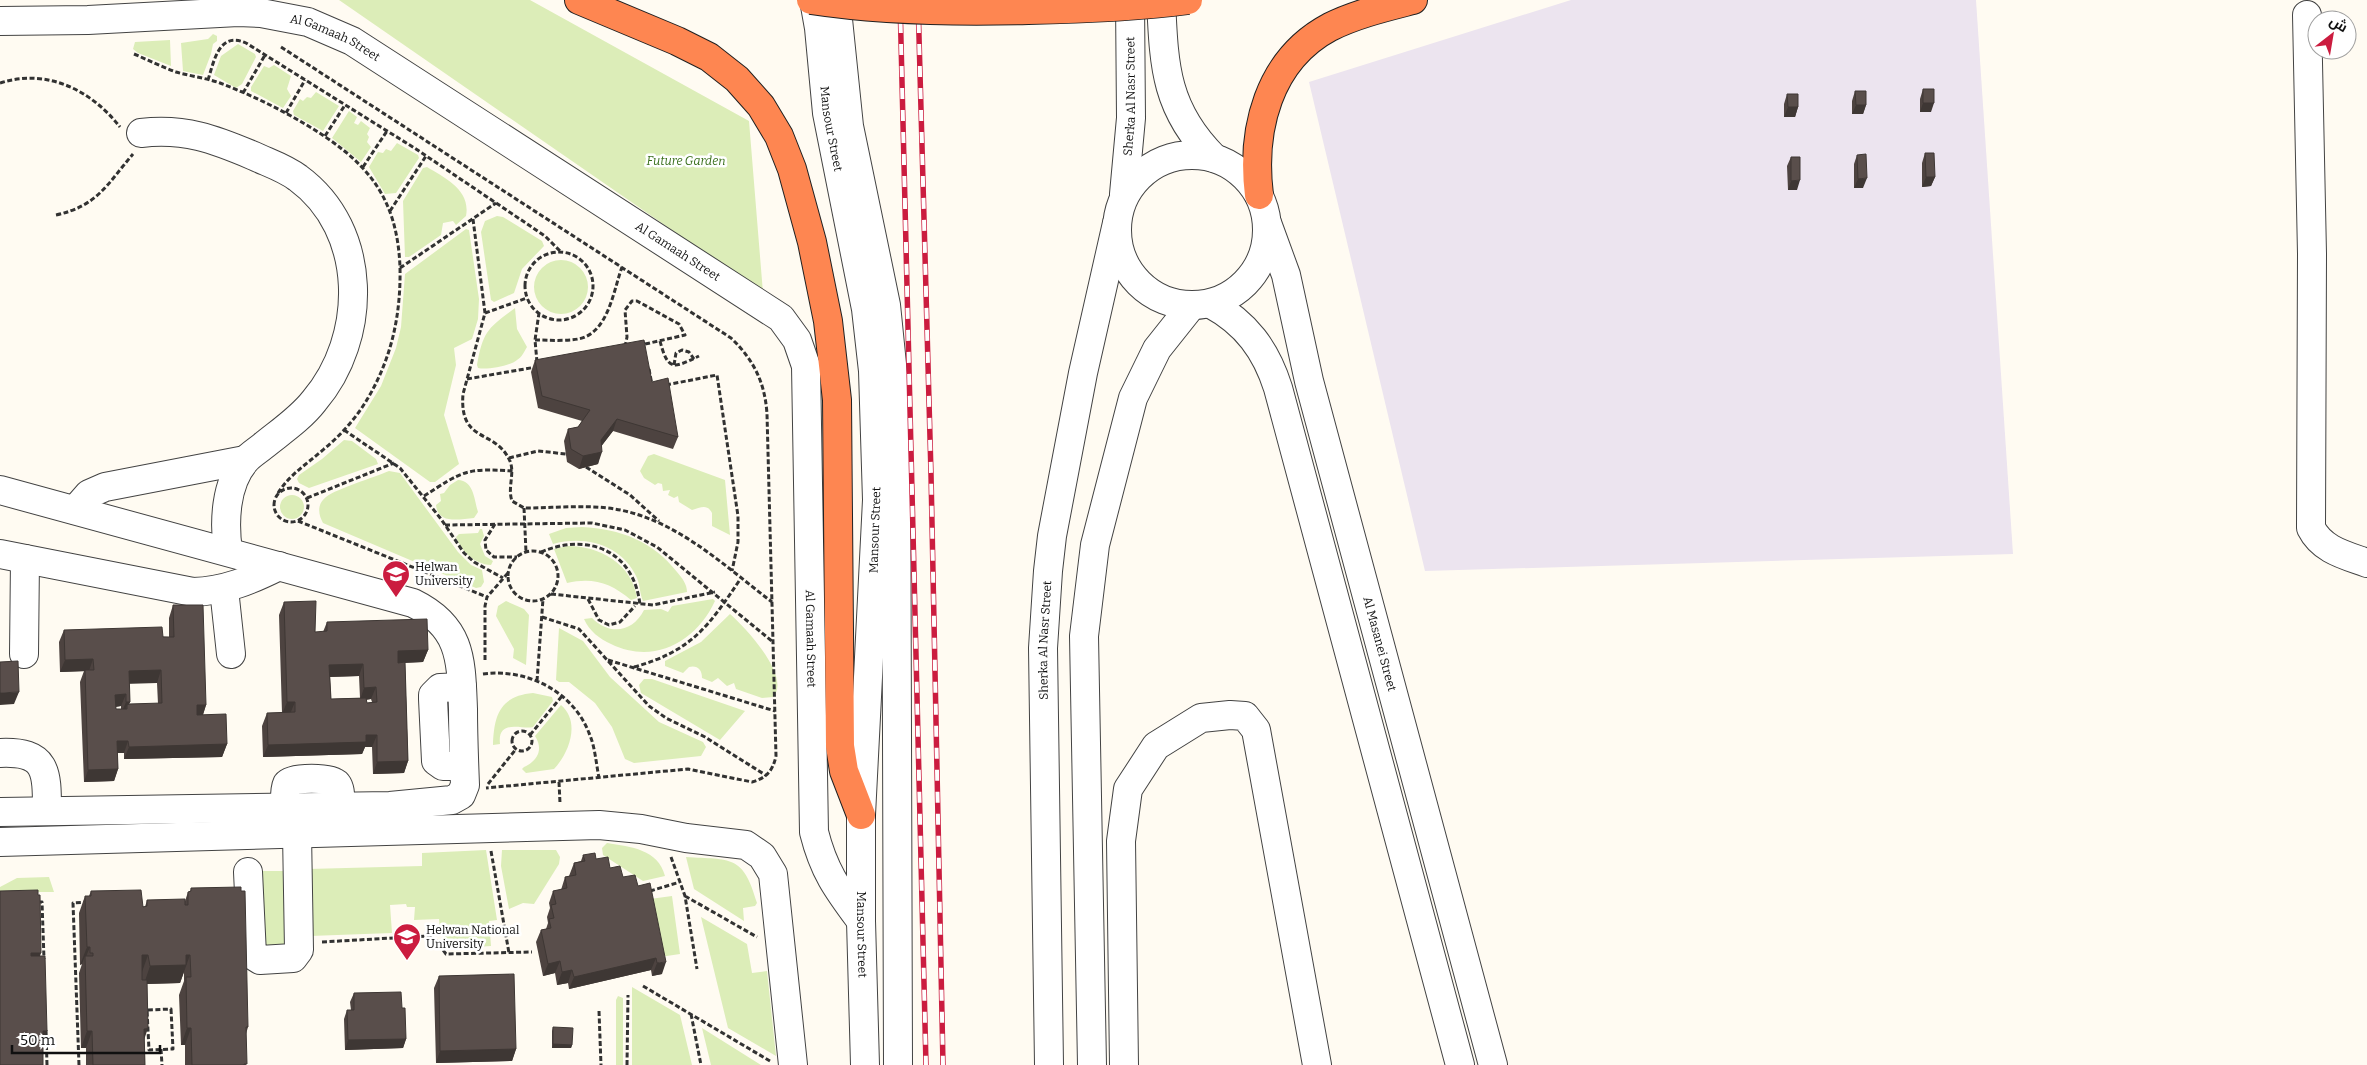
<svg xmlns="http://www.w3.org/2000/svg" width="2367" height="1065" font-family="Bitter,Cairo,serif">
	<rect width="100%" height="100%" fill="#fffbf2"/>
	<path fill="#ece4ef" d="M 1571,0 L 1976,0 L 2013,554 L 1425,571 L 1309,82 Z"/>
	<path fill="#dcedb8" d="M 339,0 L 530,0 L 749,121 L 763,293 Z
		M 213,34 L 217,36 L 217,41 L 213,44 L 211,54 L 203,75 L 183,71 L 181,43 L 208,39 Z
		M 170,40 L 171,66 L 138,53 L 133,49 L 135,42 Z
		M 238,44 L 255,54 L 256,57 L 242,84 L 236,88 L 214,75 L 221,56 Z
		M 274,65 L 291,76 L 287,89 L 291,96 L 283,108 L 251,91 L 251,87 L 264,66 L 269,68 Z
		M 316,92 L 339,106 L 323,131 L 294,115 L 293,111 L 300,99 L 303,101 L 307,97 L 311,98 Z
		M 349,111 L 357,117 L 354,123 L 358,125 L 361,121 L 370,128 L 367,134 L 369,137 L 367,142 L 371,147 L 361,162 L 332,138 Z
		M 397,143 L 418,155 L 419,158 L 396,193 L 385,194 L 369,167 L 378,152 L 383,153 L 386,149 L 391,151 Z
		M 427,167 C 445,178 471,190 466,216 L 456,225 L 453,221 L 443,223 L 441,235 L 409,257 L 405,257 L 403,201 L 423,168 Z
		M 497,216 L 503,217 L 542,241 L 544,246 L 522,269 L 514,293 L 494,302 L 491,300 L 481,232 L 485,221 Z
		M 466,229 L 469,230 L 479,299 L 478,319 L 472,339 L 454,348 L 456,365 L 444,415 L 459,464 L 435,482 L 430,482 L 355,428 L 381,386 L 396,348 L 401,327 L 405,274 Z
		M534 287a27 27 0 1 1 54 0a27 27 0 1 1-54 0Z
		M 515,308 L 517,329 L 527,347 C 524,352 522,357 517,360 C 510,366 487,370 478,368 L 477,365 C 483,331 488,328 515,308 Z
		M 344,440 L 352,441 L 376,459 L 378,464 L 309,488 L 299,483 L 297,479 L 299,475 L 322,459 Z
		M 654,454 L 725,480 L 730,535 L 712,526 L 712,513 C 707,503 700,508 692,510 L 679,502 L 678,496 L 674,498 L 668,495 L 670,490 L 663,491 L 662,484 L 658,483 L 655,485 L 644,478 L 640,471 L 648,456 Z
		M 389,471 L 400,473 L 458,552 L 471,565 L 482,570 L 484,582 L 481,587 L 476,588 L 323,523 C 318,514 317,504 326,497 C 338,488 373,478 389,471 Z
		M 458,480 C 474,481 474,499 478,512 L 474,518 C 460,519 438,525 436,505 L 441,501 L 440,494 L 444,493 L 450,485 Z
		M280 507a12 12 0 1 1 24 0a12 12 0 1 1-24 0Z
		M 582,527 C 620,529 653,541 677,572 C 682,578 687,584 687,592 L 643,601 C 640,595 640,585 637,578 C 622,545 586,535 553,544 L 549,534 L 566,528 Z
		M 480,529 L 482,529 L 484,536 L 480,544 L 485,556 L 493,561 L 491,565 C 474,564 462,552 456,537 L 459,534 L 478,533 Z
		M 568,546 C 600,546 632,564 637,598 L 631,600 C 611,583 593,577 567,583 L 554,549 Z
		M 713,599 L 715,601 C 696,642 654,665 611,644 C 600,639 589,631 584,619 L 592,618 C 610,636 633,632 644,610 L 661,609 L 668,612 L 672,606 Z
		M 506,601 L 524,609 L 529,615 L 526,665 L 513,658 L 514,649 L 496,616 L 498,606 Z
		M 730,614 C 745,627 792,677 773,697 L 762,698 L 736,689 L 734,683 L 727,686 L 718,678 L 712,682 L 702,678 C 702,669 697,665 689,667 L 683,673 L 665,666 L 665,661 L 701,642 Z
		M 559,628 L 583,641 L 610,677 L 659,722 L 703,742 L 706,747 L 701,756 L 634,763 L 625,759 L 612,727 L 595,703 L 569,682 L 559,682 L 556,680 Z
		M 644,679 L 652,679 L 745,711 L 720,740 L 641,693 L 639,685 Z
		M 533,693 L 552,697 L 553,701 L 533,727 C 523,730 497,718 500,744 L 493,745 C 494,715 500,696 533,693 Z
		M 561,705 C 581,722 569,753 554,769 L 526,773 L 522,769 L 524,767 C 537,761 544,750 535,736 Z
		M 607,843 C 631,847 658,849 665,876 L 643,881 L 603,855 L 602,848 Z
		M 486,850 L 497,920 L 489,921 L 491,946 L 446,949 L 444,932 L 440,931 L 439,919 L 414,920 L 415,907 L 407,907 L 406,904 L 390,905 L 392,933 L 310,936 L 308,869 L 422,866 L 422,853 Z
		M 556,850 L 560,857 L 559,864 L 534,904 L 523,903 L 509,909 L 501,866 L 502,850 Z
		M 686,857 C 731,860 743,854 757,903 L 755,906 L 743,908 L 744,921 L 694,889 Z
		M 261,871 L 286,871 L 288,951 L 263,952 Z
		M 49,877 L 54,892 L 0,892 L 0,887 L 17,878 Z
		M 672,896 L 680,954 L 660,957 L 650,899 Z
		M 701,917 L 747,944 L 752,973 L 767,971 L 776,1056 L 728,1028 Z
		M 632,987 L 680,1015 L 692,1065 L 632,1065 Z
		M 618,996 L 623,998 L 623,1065 L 616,1065 L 616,1000 Z
		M 702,1028 L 761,1065 L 762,1065 L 711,1065 Z"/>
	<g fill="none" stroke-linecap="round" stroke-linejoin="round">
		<g stroke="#434343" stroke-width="30">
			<g id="minor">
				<path id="s1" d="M 814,0 L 819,28 L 827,113 L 866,309 L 873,371 L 877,500 L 861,815 L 861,921 L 865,1065"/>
				<path d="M 836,0 L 849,126 L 886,305 L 896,404 L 898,1065"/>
				<path d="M 1161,0 C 1164,66 1165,109 1214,158"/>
				<path d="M 2307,15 L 2312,254 L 2311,528 C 2322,550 2345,555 2367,563"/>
				<path id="s2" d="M 0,21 L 88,20 L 238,12 L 261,13 L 308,22 L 352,41 L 781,318 L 797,340 L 806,366 L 814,832 C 824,872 838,890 861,921"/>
				<path d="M 141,133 C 185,128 214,139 254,156 C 269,163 285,168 298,178 C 369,230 368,338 314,401 C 300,419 280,432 263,446 C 257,451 250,455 245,461 C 225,484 224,523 228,551"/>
				<circle cx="1192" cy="230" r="75"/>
				<path id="s3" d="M 1124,194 L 1131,118 L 1130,0"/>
				<path id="s4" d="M 1267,223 L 1286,275 L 1309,381 L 1493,1065"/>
				<path d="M 1211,304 C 1246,323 1266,350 1278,388 L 1460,1065"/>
				<path d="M 0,490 L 413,603 C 462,627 461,660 463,709 C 463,734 464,760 465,785 L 461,795 L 452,800 L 390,806 L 0,812"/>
				<path d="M 75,510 L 89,494 L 105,487 L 245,460"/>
				<path d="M 0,554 L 193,592 C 225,591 251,580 279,566"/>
				<path d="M 224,589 L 231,654"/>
				<path d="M 24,654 L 25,559"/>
				<path d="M 462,687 L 440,688 L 433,695 L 433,699 L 436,761 L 443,766 L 464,766"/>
				<path d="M 0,753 C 47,751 47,771 47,811"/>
				<path d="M 285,808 C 285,801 284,790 287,784 C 292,777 331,777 337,784 C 341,789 340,800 341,807"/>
				<path d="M 0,842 L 599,825 L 641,829 L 686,838 L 746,845 L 762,856 L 773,874 L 793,1065"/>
				<path d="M 248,872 L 252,955 L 260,960 L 293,958 L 299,950 L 297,833"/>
				<path id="s5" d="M 1049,1065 L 1043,648 L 1048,571 L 1052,536 L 1083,373 L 1117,223"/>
				<path d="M 1092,1065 L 1084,636 L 1095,545 L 1133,398 L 1157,349 L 1192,305"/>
				<path d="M 1124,1065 L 1121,841 L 1128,789 L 1156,746 L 1201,718 L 1230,715 L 1245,716 L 1256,730 L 1317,1065"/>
			</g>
		</g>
		<g stroke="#212121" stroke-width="30">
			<path id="highway" d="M 579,0 L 677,41 L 709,57 L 737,79 L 761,106 L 779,136 L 792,169 L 812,242 L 828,321 L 837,400 L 840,746 L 844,771 L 861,815
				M 1259,195 C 1251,130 1268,60 1330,27 C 1356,14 1386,7 1413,0"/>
		</g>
		<path stroke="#323232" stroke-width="3" stroke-dasharray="5 2.5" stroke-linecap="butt" d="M 281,47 L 731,338 C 754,360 765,383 767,414 L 776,756 C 773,770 767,778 752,782 L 688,769 L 486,788
			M 134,54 C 148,60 162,67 176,72 C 190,76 206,78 220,83 C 249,94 278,108 305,124 C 365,160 397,194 400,267 C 401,314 392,357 368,398 C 357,417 341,435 324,449 C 307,464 290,474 278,493
			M 208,80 C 214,61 219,31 246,43 L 416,149 L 545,236 L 561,252
			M 0,83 C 47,68 91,90 120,127
			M 243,93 L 265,55
			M 286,113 L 305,80
			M 325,136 L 345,105
			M 363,167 L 387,131
			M 390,211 L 426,156
			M 56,215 C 98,206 108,183 133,154
			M 473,219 L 485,313 L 463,394 C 459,443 494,429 509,459 C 516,472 507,487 512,501 L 524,508 C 552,508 580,505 608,508 C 673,516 722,564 772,602
			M525 286a34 34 0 1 1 68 0a34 34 0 1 1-68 0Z
			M 400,268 L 496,203
			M 485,313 L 527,298
			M 535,340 C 548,340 574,342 585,337 C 609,327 614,289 622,267
			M 660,341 C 668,372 674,368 699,356
			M 625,347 L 627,337 L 625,310 L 632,301 L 637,301 L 679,324 L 685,335 L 641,345
			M 537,362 L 535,340 L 539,313
			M 674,365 L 676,353 L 682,350 L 689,352 L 694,359
			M 649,369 L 652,385
			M 467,379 L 536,367
			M 666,385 L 717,375 L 738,516 L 738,542 L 732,571
			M 344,430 L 400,468 L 441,519 L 464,553 L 474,562 L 503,578
			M 509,458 L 538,451 L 566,454
			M 586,467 L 630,495 L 659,521
			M274 505a17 17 0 1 1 34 0a17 17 0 1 1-34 0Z
			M 424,496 C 463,471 465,468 513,471
			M 307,498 L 394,463
			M 524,508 L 526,552
			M 298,521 L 487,597
			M 495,524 L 485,540 L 486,550 L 494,557 L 517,557
			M 445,525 L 592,523 L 625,530 L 657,547 L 773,642
			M508 576a25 25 0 1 1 50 0a25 25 0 1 1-50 0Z
			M 541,552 C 589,532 634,551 640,605
			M 551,594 L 653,605 L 715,592
			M 588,599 L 599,620 L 609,625 L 620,622 L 635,606
			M 542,617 L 579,629 L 649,706 L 666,718 L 705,737 L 767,776
			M 485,660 L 485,606 L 487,597 L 508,573
			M 608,660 L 775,711
			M 634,667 C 692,651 709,626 741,578
			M 483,674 C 526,668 573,691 589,733 C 595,746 596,763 599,778
			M 537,681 L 543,599
			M512 741a10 10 0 1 1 20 0a10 10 0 1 1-20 0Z
			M 530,735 L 562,696
			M 559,782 L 560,803
			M 488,784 L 516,749
			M 491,851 L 509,953
			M 671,857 L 685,896 L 697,969
			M 650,891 L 680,882
			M 685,896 L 757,937
			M 38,902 L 42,902 L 44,959
			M 322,942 L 428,936 L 435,939 L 446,954 L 532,952
			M 643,986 L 770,1061
			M 171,1009 L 173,1049 L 149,1050 L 147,1010 Z
			M 599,1011 L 601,1065
			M 691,1014 L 701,1065
			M 46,1030 L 47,1065
			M 161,1049 L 162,1065
			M 79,1065 L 73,903 L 87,902
			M 627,1065 L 628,995"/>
		<use href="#minor" stroke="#fff" stroke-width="28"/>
		<use href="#highway" stroke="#fe8651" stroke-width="28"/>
		<g stroke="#cb1c3f" stroke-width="5.5">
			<path id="rail" d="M 900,0 L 926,1065
				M 918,0 L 931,474 L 943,1065"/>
		</g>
		<use href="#rail" stroke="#fff" stroke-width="4" stroke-dasharray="11" stroke-linecap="butt"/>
		<g stroke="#212121" stroke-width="30" stroke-linecap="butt">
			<path id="highway-bridge" d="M 811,0 C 883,11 956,12 1028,10 C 1081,9 1135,7 1188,0"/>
		</g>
		<use href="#highway-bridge" stroke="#fe8651" stroke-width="28"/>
	</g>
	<path fill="#4d4340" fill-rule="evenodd" d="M 1923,89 L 1931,112 L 1920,112 L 1920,99 Z
		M 1855,91 L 1866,105 L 1863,114 L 1852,114 L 1852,101 Z
		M 1787,94 L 1798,107 L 1795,117 L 1784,117 L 1784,104 Z
		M 1925,153 L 1935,177 L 1931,186 L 1922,187 L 1922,163 Z
		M 1857,155 L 1863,188 L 1854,188 L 1854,164 Z
		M 1791,157 L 1797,190 L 1788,190 L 1787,166 Z
		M 535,360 L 652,382 L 678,437 L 673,449 L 613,431 L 602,445 L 598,464 L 579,469 L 567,462 L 564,441 L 568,429 L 578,427 L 582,421 L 538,408 L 531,372 Z
		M 284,602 L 315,632 L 323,632 L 327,622 L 428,650 L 423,662 L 405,663 L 408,761 L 404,773 L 373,774 L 372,747 L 365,747 L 362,754 L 263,757 L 262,726 L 267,713 L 282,713 L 279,615 ZM 359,676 L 360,698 L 331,699 L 330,677 ZM 371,699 L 372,702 L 367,703 L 366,700 Z
		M 173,605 L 206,705 L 203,715 L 227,744 L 222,757 L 124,759 L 124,753 L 117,753 L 118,769 L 114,781 L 84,782 L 80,682 L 84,671 L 60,672 L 59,642 L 64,630 L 169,637 L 169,618 ZM 129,683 L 157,683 L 158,704 L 129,704 L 130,702 ZM 121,706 L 121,709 L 116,709 L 116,707 Z
		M 583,855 L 596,859 L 623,877 L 638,886 L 662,974 L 652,976 L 651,970 L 569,989 L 568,983 L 557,985 L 555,973 L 543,976 L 536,942 L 541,930 L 546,929 L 548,923 L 547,917 L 550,908 L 549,903 L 553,891 L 561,890 L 565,877 L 569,876 L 574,863 L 581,861 Z
		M 191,888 L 248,1027 L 246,1034 L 246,1065 L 185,1065 L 185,1045 L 181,1045 L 179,995 L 184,981 L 184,972 L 180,983 L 147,984 L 144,1038 L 145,1065 L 86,1065 L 86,1048 L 81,1048 L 79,973 L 82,964 L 80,965 L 79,913 L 85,896 L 89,896 L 91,891 L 145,907 L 147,900 L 185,901 L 188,892 L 190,892 Z
		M 439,976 L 516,1049 L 512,1061 L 436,1063 L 434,988 Z
		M 354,993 L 402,1008 L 406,1039 L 403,1048 L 345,1050 L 344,1019 L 347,1010 L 351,1010 L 350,1002 Z
		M 553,1027 L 572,1045 L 571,1048 L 552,1048 L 552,1031 Z"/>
	<path fill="#3e3734" d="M 1923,103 L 1934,103 L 1931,112 L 1920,112 Z
		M 1856,105 L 1866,105 L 1863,114 L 1852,114 Z
		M 1788,107 L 1798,107 L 1795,117 L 1784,117 Z
		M 1926,177 L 1935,177 L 1931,186 L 1922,187 Z
		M 1867,178 L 1863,188 L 1854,188 L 1858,179 Z
		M 1800,180 L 1797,190 L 1788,190 L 1791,181 Z
		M 617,419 L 613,431 L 597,452 L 601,440 Z
		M 602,452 L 598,464 L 579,469 L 583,456 Z
		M 428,650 L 423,662 L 393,663 L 398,651 Z
		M 93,659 L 89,671 L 60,672 L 65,660 Z
		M 363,664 L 359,676 L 325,677 L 329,665 Z
		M 161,670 L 157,683 L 124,684 L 129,671 Z
		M 376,687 L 371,699 L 360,700 L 364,688 Z
		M 19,692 L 14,704 L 0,705 L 0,693 Z
		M 126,694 L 121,706 L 111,707 L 115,695 Z
		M 126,702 L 130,702 L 127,708 L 127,705 L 124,714 L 121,714 Z
		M 287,702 L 295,702 L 290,714 L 282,714 Z
		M 197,705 L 206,705 L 202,717 L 193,717 Z
		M 366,735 L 377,735 L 372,747 L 365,747 L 362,754 L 263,757 L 268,745 Z
		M 117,741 L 128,741 L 124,753 L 112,753 Z
		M 227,744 L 222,757 L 124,759 L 129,747 Z
		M 408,761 L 404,773 L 373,774 L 377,762 Z
		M 118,769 L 114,781 L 84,782 L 88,770 Z
		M 87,947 L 90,947 L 85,959 L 85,956 L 82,964 L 80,965 Z
		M 31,953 L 41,953 L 35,971 L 24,971 Z
		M 142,955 L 148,955 L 142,972 Z
		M 186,955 L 190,955 L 180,983 L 144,984 L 150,966 Z
		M 656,958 L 651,970 L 569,989 L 574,977 Z
		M 560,961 L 555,973 L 543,976 L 548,964 Z
		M 666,962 L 662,974 L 652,976 L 657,963 Z
		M 572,970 L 568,983 L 557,985 L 562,972 Z
		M 148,1028 L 142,1046 L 144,1029 Z
		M 187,1028 L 191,1028 L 185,1045 L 181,1045 Z
		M 43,1031 L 47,1031 L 41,1048 Z
		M 87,1031 L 92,1031 L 86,1048 L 81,1048 Z
		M 406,1039 L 403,1048 L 345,1050 L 348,1040 Z
		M 553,1044 L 572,1045 L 571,1048 L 552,1048 Z
		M 516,1049 L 512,1061 L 436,1063 L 440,1051 Z"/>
	<path fill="#594e4b" stroke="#3e3734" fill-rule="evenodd" d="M 1923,89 L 1934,89 L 1934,103 L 1923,103 Z
		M 1855,91 L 1866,91 L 1866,105 L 1856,105 Z
		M 1787,94 L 1798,94 L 1798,107 L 1788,107 Z
		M 1925,153 L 1934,153 L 1935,177 L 1926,177 Z
		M 1866,154 L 1867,178 L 1858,179 L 1857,155 Z
		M 1791,157 L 1800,157 L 1800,180 L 1791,181 Z
		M 644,340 L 652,382 L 668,378 L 678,437 L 617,419 L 601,440 L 602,452 L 583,456 L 571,449 L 568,429 L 578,427 L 590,410 L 542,396 L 535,360 Z
		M 316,601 L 315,632 L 327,631 L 327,622 L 427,619 L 428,650 L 398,651 L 398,663 L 405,662 L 408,761 L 377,762 L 377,735 L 366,735 L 366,742 L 268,745 L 267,713 L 295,712 L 295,702 L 287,702 L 284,602 ZM 363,664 L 364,688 L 376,687 L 377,702 L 367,703 L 366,698 L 331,699 L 329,665 Z
		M 173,605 L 203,605 L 206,705 L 197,705 L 197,715 L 226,714 L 227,744 L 129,747 L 128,741 L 117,741 L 118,769 L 88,770 L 85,670 L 94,670 L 93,659 L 65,660 L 64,630 L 162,627 L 163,637 L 174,637 ZM 161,670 L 162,703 L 129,704 L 127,705 L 127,709 L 116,709 L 115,695 L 126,694 L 126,702 L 130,702 L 129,671 Z
		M 18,661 L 19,692 L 0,693 L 0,662 Z
		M 595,853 L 596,859 L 608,857 L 610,868 L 620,866 L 623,877 L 635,875 L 638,886 L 650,883 L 666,962 L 657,963 L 656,958 L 574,977 L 572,970 L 562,972 L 560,961 L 548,964 L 541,930 L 551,928 L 549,919 L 554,918 L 551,905 L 556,904 L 553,891 L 567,888 L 565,877 L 576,875 L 574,863 L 585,861 L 583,855 Z
		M 241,887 L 241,891 L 245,891 L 248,1027 L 246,1027 L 247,1064 L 244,1064 L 244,1065 L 192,1065 L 191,1028 L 187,1028 L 186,977 L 191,977 L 190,955 L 186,955 L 186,965 L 150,966 L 148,955 L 142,955 L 142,980 L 147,980 L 148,1028 L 144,1029 L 145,1065 L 93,1065 L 92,1031 L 87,1031 L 85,956 L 93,956 L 93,953 L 90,953 L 90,947 L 87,947 L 85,896 L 91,896 L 91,891 L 141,890 L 143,907 L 147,906 L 147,900 L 185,899 L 185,905 L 188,905 L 188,892 L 191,891 L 191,888 Z
		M 38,890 L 38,895 L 40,895 L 41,953 L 31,953 L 31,956 L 45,956 L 47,1031 L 43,1031 L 43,1065 L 0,1065 L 0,891 Z
		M 514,974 L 516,1049 L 440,1051 L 439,976 Z
		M 401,992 L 402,1008 L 405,1008 L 406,1039 L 348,1040 L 347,1010 L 354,1010 L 354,993 Z
		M 553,1027 L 573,1028 L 572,1045 L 553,1044 Z"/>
	<defs>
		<g id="university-pin" transform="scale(1.4375)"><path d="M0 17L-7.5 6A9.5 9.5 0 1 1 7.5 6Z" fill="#cb1c3f" stroke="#fff"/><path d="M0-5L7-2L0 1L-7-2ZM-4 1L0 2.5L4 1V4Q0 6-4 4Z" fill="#fff"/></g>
	</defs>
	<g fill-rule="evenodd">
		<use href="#university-pin" x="396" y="574"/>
		<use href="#university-pin" x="407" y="937"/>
	</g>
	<g text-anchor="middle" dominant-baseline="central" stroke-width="5" stroke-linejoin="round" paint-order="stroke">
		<g font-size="12" fill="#101010" stroke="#fff">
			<text stroke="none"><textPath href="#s2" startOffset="340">Al Gamaah Street</textPath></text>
			<text stroke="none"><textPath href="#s3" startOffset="98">Sherka Al Nasr Street</textPath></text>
			<text stroke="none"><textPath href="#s1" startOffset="130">Mansour Street</textPath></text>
			<text stroke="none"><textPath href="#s2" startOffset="745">Al Gamaah Street</textPath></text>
			<text transform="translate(875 530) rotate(-88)">Mansour Street</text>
			<text stroke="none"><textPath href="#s2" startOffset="1195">Al Gamaah Street</textPath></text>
			<text stroke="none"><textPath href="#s5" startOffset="425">Sherka Al Nasr Street</textPath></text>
			<text stroke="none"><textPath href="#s4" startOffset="436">Al Masanei Street</textPath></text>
			<text stroke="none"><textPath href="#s1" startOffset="940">Mansour Street</textPath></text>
		</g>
		<g font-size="12" font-style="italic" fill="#386e1a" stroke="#fff">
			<text x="686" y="161">Future Garden</text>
		</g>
		<g font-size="12" fill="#101010" stroke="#fff" text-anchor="start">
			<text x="415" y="567">Helwan<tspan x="415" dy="14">University</tspan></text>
			<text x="426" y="930">Helwan National<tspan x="426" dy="14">University</tspan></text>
		</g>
	</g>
	<g transform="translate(2332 35) rotate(31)"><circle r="24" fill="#ffffff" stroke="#9f9f9f"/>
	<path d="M0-4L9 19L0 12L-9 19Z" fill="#cb1c3f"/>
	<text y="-8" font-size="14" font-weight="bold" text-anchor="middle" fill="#101010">ش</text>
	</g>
	<path d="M12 1045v8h148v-8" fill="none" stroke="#101010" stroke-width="2.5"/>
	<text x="20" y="1045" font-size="15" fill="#101010" stroke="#ffffff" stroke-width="4" paint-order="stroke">50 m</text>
</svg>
